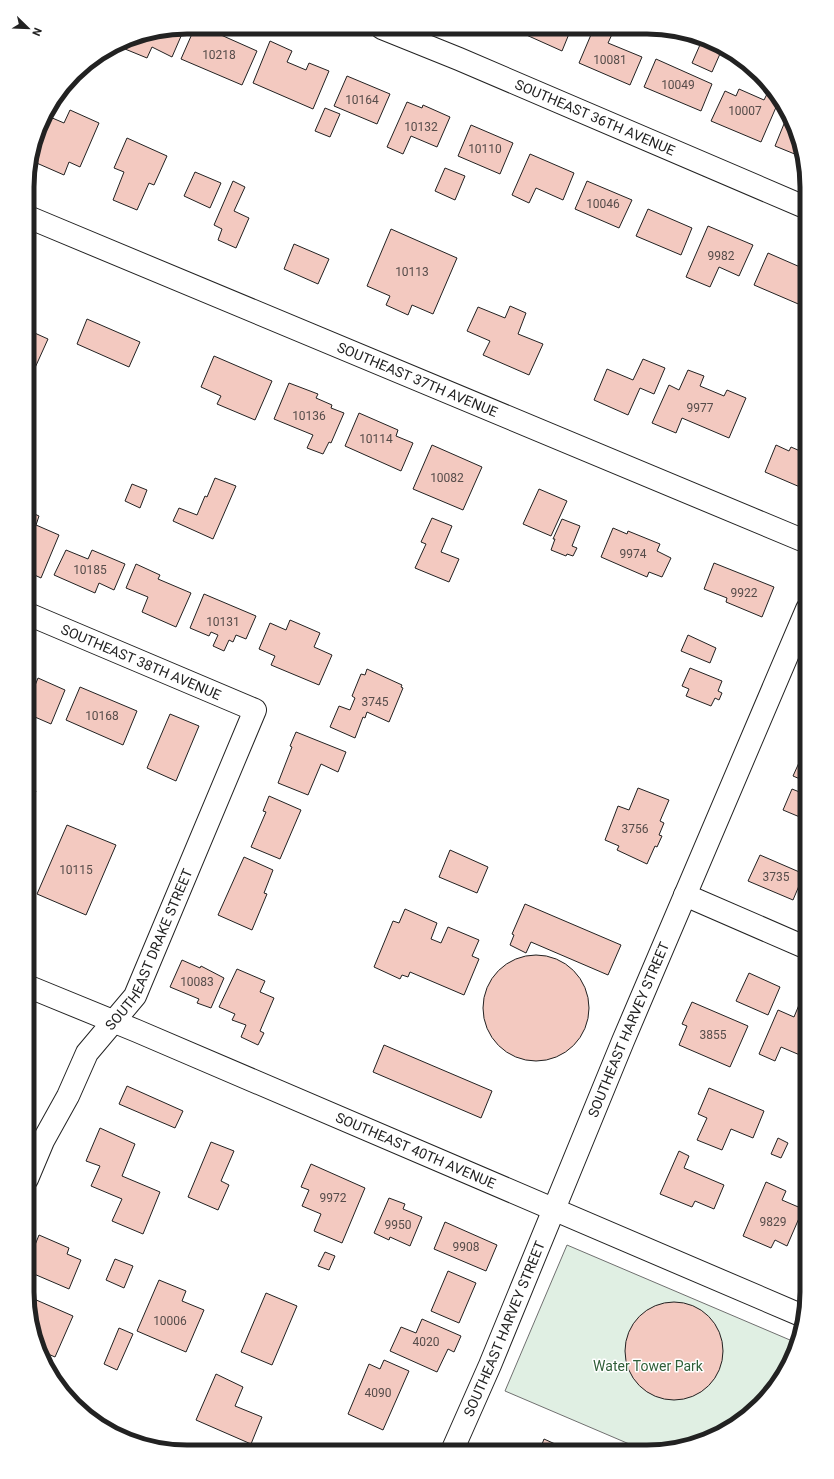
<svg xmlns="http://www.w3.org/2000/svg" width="834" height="1479" font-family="Roboto,sans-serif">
	<rect width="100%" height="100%" fill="#fff"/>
	<path fill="#e0efe3" stroke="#6f6f6f" d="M 567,1245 L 797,1343 L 795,1353 L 774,1390 L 736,1425 L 699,1443 L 648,1452 L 505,1391 Z"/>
	<path fill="#f3c9c0" stroke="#222" d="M 185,27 L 172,57 L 152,47 L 147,58 L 125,49 L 129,39 Z
		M 195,27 L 215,27 L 222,31 L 221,35 L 257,51 L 242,85 L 181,59 Z
		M 513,29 L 571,29 L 562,51 Z
		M 593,30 L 614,30 L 608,43 L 642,57 L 630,85 L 579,63 Z
		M 703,38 L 717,43 L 723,47 L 712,72 L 692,63 Z
		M 270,41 L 292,51 L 287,62 L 306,70 L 309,63 L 329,71 L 313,109 L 253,83 Z
		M 656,59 L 712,84 L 701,111 L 644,87 Z
		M 347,76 L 390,94 L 377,124 L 334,106 Z
		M 739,89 L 764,100 L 769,90 L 775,92 L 780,98 L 761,142 L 711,121 L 725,91 L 736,96 Z
		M 407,102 L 422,108 L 423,105 L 450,117 L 437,147 L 411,136 L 403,154 L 387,147 Z
		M 325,108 L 340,114 L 330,137 L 315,131 Z
		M 70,110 L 99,123 L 80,167 L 69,162 L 64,175 L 32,161 L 50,117 L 64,123 Z
		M 788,114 L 798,135 L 802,157 L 775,146 Z
		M 471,125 L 513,143 L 500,174 L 458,156 Z
		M 127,138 L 167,156 L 154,185 L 149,183 L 137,210 L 113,200 L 124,172 L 114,168 Z
		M 530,154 L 574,173 L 563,200 L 536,188 L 529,203 L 512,195 Z
		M 445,168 L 465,176 L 455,200 L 435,191 Z
		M 195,172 L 221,183 L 210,208 L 184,196 Z
		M 233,181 L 245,187 L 234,211 L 249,218 L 236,248 L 218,240 L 222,229 L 214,225 Z
		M 587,181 L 632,200 L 619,228 L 575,209 Z
		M 648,209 L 692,228 L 681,255 L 636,236 Z
		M 708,226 L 753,245 L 739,276 L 719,267 L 710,287 L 686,277 Z
		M 391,229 L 457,258 L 433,314 L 412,305 L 408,315 L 386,305 L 390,296 L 367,286 Z
		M 294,244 L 329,259 L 318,284 L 284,269 Z
		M 768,253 L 807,270 L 807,297 L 803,306 L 754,285 Z
		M 510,306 L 526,313 L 518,334 L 543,344 L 529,375 L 483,355 L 490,341 L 467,331 L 478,307 L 505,318 Z
		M 87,319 L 140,342 L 129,367 L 77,344 Z
		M 28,330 L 48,339 L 34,370 L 28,368 Z
		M 214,356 L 272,381 L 255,420 L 217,404 L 221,396 L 201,387 Z
		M 643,359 L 665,368 L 654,394 L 640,388 L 628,415 L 594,400 L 607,369 L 633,380 Z
		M 688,370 L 704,376 L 700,386 L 724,396 L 727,390 L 746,398 L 729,438 L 682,418 L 676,433 L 652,423 L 669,385 L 679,390 Z
		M 289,383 L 318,394 L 316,398 L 332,405 L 331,408 L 344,413 L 331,443 L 329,442 L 323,454 L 307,448 L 313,435 L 274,419 Z
		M 359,413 L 398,430 L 396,436 L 413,443 L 401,471 L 345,446 Z
		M 432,445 L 482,467 L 463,510 L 413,489 Z
		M 776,445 L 789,451 L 791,447 L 807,454 L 807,480 L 804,479 L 800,487 L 765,472 Z
		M 215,478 L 236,486 L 213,539 L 173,521 L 179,508 L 197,515 L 205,496 L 207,497 Z
		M 132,484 L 147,490 L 140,508 L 125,501 Z
		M 539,489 L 567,501 L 551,536 L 523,524 Z
		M 28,511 L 39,516 L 36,525 L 59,535 L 41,578 L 28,572 Z
		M 432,518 L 452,526 L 441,552 L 459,559 L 449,582 L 415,568 L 426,544 L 421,542 Z
		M 562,519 L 580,526 L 572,546 L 577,548 L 573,556 L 567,554 L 566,556 L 551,550 L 555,539 L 553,539 Z
		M 613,528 L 627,534 L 628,531 L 660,544 L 657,551 L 671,558 L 662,577 L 649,572 L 647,577 L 601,557 Z
		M 66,550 L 88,559 L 92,550 L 125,564 L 114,590 L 99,583 L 95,593 L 54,575 Z
		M 714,563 L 774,587 L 762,617 L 726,602 L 727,598 L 704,589 Z
		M 136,564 L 160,575 L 158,579 L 191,593 L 176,627 L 142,612 L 148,597 L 126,588 Z
		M 204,594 L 256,616 L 246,639 L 236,635 L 233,642 L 229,640 L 224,651 L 213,646 L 218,635 L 211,632 L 209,636 L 190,628 Z
		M 290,620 L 320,633 L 314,647 L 332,655 L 319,685 L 271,665 L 275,656 L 259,649 L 270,623 L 286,630 Z
		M 688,635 L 716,648 L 710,663 L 681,651 Z
		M 690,668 L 722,681 L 718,691 L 722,693 L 719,700 L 715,698 L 711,706 L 686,696 L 689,689 L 682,686 Z
		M 367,669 L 402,685 L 401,687 L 403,688 L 389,722 L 367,712 L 365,718 L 363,717 L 355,738 L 330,727 L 339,706 L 350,710 L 355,698 L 352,696 L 361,674 L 365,675 Z
		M 38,678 L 65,690 L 51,724 L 28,714 L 28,685 L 34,688 Z
		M 80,687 L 137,711 L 123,745 L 66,720 Z
		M 170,714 L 199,726 L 176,781 L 147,768 Z
		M 296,732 L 346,752 L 338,772 L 321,764 L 308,795 L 278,783 L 292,747 L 290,746 Z
		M 807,745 L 807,782 L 793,776 Z
		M 28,788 L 36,791 L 28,810 Z
		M 638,788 L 669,800 L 660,821 L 664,823 L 659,835 L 662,836 L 657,847 L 655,846 L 647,864 L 617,850 L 619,846 L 605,840 L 618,806 L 629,810 Z
		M 792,789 L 807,795 L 807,820 L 783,810 Z
		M 269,796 L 301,810 L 280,859 L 251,847 L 266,812 L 263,811 Z
		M 67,825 L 116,845 L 86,915 L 37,894 Z
		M 807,835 L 807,851 L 801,849 Z
		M 450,850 L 488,867 L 477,893 L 439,877 Z
		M 760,855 L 804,874 L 793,900 L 748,881 Z
		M 244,857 L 273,870 L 264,893 L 267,894 L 252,930 L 218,915 Z
		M 525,904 L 621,945 L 608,975 L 531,942 L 526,953 L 510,945 L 514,935 L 512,934 Z
		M 405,909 L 437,923 L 431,939 L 441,943 L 448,927 L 479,940 L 472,956 L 479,959 L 464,995 L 410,972 L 408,977 L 402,975 L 400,979 L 374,967 L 393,921 L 399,923 Z
		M483 1008a53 53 0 1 1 106 0a53 53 0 1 1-106 0Z
		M 182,960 L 200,968 L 201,966 L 224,978 L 211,1008 L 197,1003 L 199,999 L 170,987 Z
		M 237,969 L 265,981 L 260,992 L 274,998 L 260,1031 L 264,1033 L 258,1045 L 241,1037 L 246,1025 L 232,1020 L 235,1014 L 219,1007 Z
		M 749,973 L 780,987 L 768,1015 L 736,1001 Z
		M 801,1000 L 807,1003 L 807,1058 L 781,1047 L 775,1061 L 759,1054 L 778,1010 L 794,1017 Z
		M 692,1002 L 748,1026 L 730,1067 L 679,1045 L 687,1026 L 682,1024 Z
		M 384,1045 L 492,1091 L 481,1118 L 373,1072 Z
		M 27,1051 L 32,1053 L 27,1063 Z
		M 127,1086 L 183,1111 L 175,1128 L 119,1104 Z
		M 709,1088 L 764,1111 L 753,1138 L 731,1129 L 722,1150 L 697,1140 L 707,1118 L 698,1114 Z
		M 100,1128 L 135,1144 L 122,1176 L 160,1192 L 143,1234 L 112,1221 L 122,1199 L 91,1186 L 100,1166 L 86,1161 Z
		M 778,1138 L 788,1143 L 781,1158 L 771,1154 Z
		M 211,1142 L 234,1151 L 221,1181 L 229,1185 L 218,1210 L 188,1197 Z
		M 679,1151 L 689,1156 L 684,1168 L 724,1185 L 714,1209 L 695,1201 L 692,1207 L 660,1194 Z
		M 311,1164 L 365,1188 L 342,1243 L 314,1231 L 321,1214 L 302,1206 L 309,1190 L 301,1187 Z
		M 766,1182 L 786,1191 L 782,1200 L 803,1209 L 787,1246 L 775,1240 L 771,1248 L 743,1236 Z
		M 389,1198 L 405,1204 L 403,1209 L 422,1217 L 410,1246 L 390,1237 L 389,1240 L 374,1233 Z
		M 445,1222 L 497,1245 L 486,1271 L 434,1249 Z
		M 39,1235 L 69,1248 L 67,1254 L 81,1260 L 69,1289 L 27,1271 L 27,1265 Z
		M 325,1252 L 335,1256 L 329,1270 L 318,1266 Z
		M 115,1259 L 133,1266 L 124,1288 L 106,1280 Z
		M 448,1271 L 476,1283 L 459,1323 L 431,1311 Z
		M 159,1280 L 186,1291 L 182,1301 L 204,1310 L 186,1352 L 137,1331 Z
		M 266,1293 L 297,1306 L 272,1365 L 241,1352 Z
		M 34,1299 L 73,1316 L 55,1357 L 39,1350 L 36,1344 L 30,1308 Z
		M625 1351a49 49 0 1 1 98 0a49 49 0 1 1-98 0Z
		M 422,1319 L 461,1336 L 454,1352 L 448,1349 L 437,1372 L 390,1351 L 401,1327 L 416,1333 Z
		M 119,1328 L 133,1334 L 117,1370 L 104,1364 Z
		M 384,1360 L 409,1371 L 383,1430 L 348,1414 L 369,1364 L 380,1369 Z
		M 216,1374 L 243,1387 L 235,1406 L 262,1417 L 251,1444 L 196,1420 Z
		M 544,1439 L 573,1452 L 539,1452 Z
		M 595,1445 L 612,1452 L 592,1452 Z"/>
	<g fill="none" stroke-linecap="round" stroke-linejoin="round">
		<g stroke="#222" stroke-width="24">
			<g id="minor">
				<path id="s1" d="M 382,28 L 459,59 L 807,208"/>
				<path id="s2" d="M 28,217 L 807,542"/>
				<path d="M 685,895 L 807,948"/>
				<path id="s3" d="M 27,986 L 137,1031 L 803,1316"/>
				<path id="s4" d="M 27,1179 L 43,1141 L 68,1096 L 87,1053 L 135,996 L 255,710 L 28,614"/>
				<path id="s5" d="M 452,1451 L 490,1365 L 623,1041 L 807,609"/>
			</g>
		</g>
		<use href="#minor" stroke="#fff" stroke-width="22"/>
	</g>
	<g text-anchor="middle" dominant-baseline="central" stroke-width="3" stroke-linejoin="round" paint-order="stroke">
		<g font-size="12" fill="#564c4a">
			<text x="219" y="55">10218</text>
			<text x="610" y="60">10081</text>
			<text x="678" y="85">10049</text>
			<text x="362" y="100">10164</text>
			<text x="745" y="111">10007</text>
			<text x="421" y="127">10132</text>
			<text x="485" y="149">10110</text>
			<text x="603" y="204">10046</text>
			<text x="721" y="256">9982</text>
			<text x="412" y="272">10113</text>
			<text x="700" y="408">9977</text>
			<text x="309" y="416">10136</text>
			<text x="376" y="439">10114</text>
			<text x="447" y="478">10082</text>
			<text x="633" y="554">9974</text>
			<text x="90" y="570">10185</text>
			<text x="744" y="593">9922</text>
			<text x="223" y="622">10131</text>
			<text x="375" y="702">3745</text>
			<text x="102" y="716">10168</text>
			<text x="635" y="829">3756</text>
			<text x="76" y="870">10115</text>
			<text x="776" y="877">3735</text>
			<text x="197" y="982">10083</text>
			<text x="713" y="1035">3855</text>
			<text x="333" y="1198">9972</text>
			<text x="773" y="1222">9829</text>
			<text x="398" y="1225">9950</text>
			<text x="466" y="1247">9908</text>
			<text x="170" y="1321">10006</text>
			<text x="426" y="1342">4020</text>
			<text x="378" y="1393">4090</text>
		</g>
		<g font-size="14" fill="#222" stroke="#fff">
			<text stroke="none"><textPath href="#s1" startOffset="231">SOUTHEAST 36TH AVENUE</textPath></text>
			<text stroke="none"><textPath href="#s2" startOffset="422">SOUTHEAST 37TH AVENUE</textPath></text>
			<text transform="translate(141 662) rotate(23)">SOUTHEAST 38TH AVENUE</text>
			<text stroke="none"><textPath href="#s4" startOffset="262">SOUTHEAST DRAKE STREET</textPath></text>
			<text stroke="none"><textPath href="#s5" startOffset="457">SOUTHEAST HARVEY STREET</textPath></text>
			<text stroke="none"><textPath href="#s3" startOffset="422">SOUTHEAST 40TH AVENUE</textPath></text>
			<text stroke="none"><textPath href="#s5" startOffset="133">SOUTHEAST HARVEY STREET</textPath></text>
		</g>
		<g font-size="14" fill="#2f5e38" stroke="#fff">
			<text x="648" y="1366">Water Tower Park</text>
		</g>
	</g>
	<path d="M0 0H834V1479H0ZM187 34H647A153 153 0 0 1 800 187V1292A153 153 0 0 1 647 1445H187A153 153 0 0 1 34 1292V187A153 153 0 0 1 187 34Z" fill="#fff" fill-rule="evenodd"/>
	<path fill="none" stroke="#222" stroke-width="5" d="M187 34H647A153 153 0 0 1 800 187V1292A153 153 0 0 1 647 1445H187A153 153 0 0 1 34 1292V187A153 153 0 0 1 187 34Z"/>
	<g transform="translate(28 28) rotate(113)" stroke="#ffffff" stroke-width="3" paint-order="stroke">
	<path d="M0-3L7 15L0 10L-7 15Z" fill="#222222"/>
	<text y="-6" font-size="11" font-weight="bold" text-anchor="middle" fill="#222222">N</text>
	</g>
</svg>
